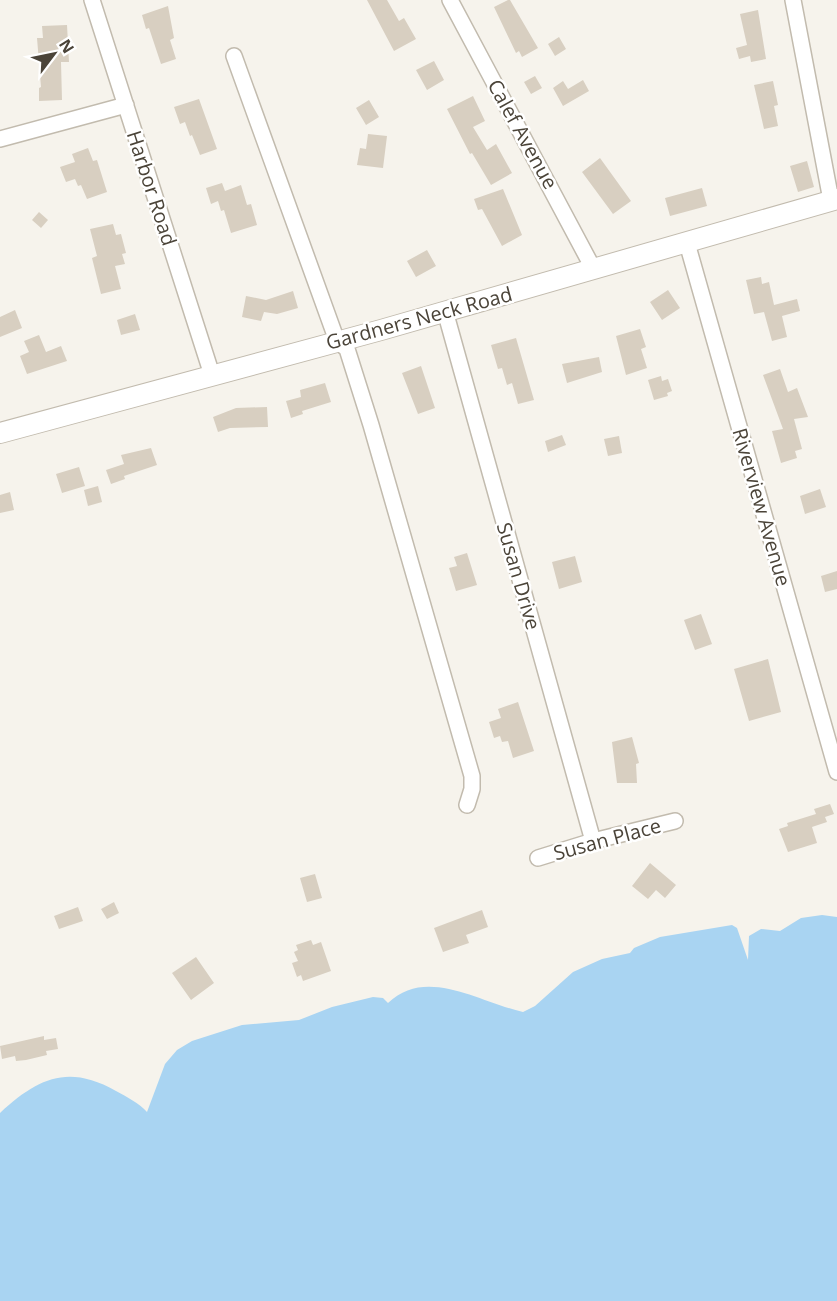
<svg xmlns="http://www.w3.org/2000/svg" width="837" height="1301" font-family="'Open Sans',sans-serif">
	<rect width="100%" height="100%" fill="#f6f3ec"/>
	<path fill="#a9d4f2" d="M 822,915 L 837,917 L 837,1301 L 0,1301 L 0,1113 C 38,1078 68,1064 116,1091 C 127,1097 139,1103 147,1112 L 165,1064 L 177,1050 L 192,1041 L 242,1025 L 299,1020 L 332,1007 L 373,997 L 383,998 L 388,1003 C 426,966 479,1002 523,1012 L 535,1006 L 573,972 L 602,959 L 630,953 L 634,948 L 660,937 L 732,925 L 737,928 L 748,960 L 749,936 L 761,929 L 780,931 L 801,918 Z"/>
	<path fill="#d8cfc1" d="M 367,0 L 387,0 L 399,21 L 404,18 L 416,39 L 394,51 Z
		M 508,0 L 510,0 L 538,48 L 522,57 L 519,51 L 516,53 L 494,7 Z
		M 168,6 L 174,38 L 170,40 L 176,59 L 161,64 L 149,28 L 146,29 L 142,15 Z
		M 758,10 L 766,59 L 751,62 L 750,56 L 739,59 L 736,48 L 747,45 L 740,14 Z
		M 67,25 L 69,62 L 61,62 L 62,100 L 39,101 L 39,88 L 41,87 L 37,38 L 43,38 L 42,26 Z
		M 559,37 L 566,49 L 555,56 L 548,44 Z
		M 434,61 L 444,80 L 427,90 L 416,70 Z
		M 535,76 L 542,88 L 531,94 L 524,82 Z
		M 583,80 L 589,91 L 563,106 L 553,88 L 563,81 L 568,89 Z
		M 773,81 L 778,105 L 774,106 L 778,126 L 764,129 L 754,85 Z
		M 473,96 L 485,121 L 473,127 L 487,150 L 496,144 L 512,173 L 491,185 L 472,153 L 470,154 L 447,109 Z
		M 199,99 L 217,149 L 200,155 L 192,135 L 190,136 L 185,122 L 180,124 L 174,107 Z
		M 369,100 L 379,117 L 366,125 L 356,108 Z
		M 368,134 L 387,136 L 383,168 L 357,165 L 360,148 L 366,149 Z
		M 88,148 L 93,161 L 97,160 L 107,192 L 87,199 L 81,185 L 78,186 L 75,179 L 66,182 L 60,167 L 75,162 L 72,154 Z
		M 600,158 L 631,201 L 613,214 L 582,172 Z
		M 807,161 L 814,187 L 798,192 L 790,166 Z
		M 222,183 L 225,191 L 241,185 L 247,205 L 251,204 L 257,225 L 231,233 L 224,210 L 221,211 L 218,201 L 211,204 L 206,188 Z
		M 702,188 L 707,206 L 670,216 L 665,198 Z
		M 503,189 L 522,235 L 502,246 L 482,209 L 478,210 L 474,199 Z
		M 39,212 L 48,220 L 41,228 L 32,220 Z
		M 113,224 L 116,235 L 121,234 L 126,253 L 122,254 L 125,264 L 115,266 L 121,289 L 101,294 L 92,258 L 97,256 L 90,229 Z
		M 427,250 L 436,266 L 416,277 L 407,261 Z
		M 761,277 L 762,284 L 769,282 L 774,305 L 797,299 L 800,311 L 782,316 L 787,337 L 772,341 L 764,312 L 754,314 L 746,280 Z
		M 668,290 L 680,308 L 662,320 L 650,302 Z
		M 293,291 L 298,308 L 277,314 L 264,312 L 261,321 L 242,317 L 246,296 L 266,300 Z
		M 15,310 L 22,328 L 0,337 L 0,317 Z
		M 135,314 L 140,330 L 121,335 L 117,320 Z
		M 640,329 L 646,347 L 641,349 L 647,368 L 626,375 L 616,336 Z
		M 39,335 L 46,352 L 61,346 L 67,361 L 27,374 L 20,356 L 29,352 L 24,341 Z
		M 516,338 L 534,400 L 518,404 L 512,383 L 507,385 L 502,368 L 498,369 L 491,345 Z
		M 599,357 L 602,372 L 567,383 L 562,364 Z
		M 421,366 L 435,408 L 418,414 L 402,373 Z
		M 780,369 L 788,392 L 797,388 L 808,417 L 794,419 L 802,449 L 795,451 L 797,458 L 781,463 L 772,431 L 783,429 L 763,375 Z
		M 661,376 L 662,381 L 668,379 L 672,391 L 667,393 L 668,396 L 654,400 L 648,380 Z
		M 325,383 L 331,402 L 302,411 L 303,414 L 291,418 L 286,401 L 301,397 L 300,390 Z
		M 267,407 L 268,427 L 230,428 L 218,432 L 213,417 L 236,408 Z
		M 562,435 L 566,445 L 548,452 L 545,441 Z
		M 619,436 L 622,453 L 608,456 L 604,439 Z
		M 151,448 L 157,465 L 124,476 L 125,479 L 111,484 L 106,470 L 124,464 L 121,455 Z
		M 79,467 L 85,486 L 62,493 L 56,474 Z
		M 98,486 L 102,502 L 88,506 L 84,490 Z
		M 820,489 L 826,507 L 805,514 L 800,496 Z
		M 10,492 L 14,510 L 0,513 L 0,495 Z
		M 467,553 L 477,585 L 456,591 L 449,568 L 457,566 L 454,557 Z
		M 575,556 L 582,582 L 559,589 L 552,562 Z
		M 837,571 L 837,589 L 825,592 L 821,576 Z
		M 701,614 L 712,644 L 695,650 L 684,620 Z
		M 768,659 L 781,712 L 749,721 L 734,669 Z
		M 518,702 L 534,751 L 513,758 L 508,741 L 502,742 L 500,736 L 494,738 L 489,722 L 501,718 L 498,709 Z
		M 632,737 L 639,763 L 636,764 L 637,783 L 617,783 L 612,742 Z
		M 830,804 L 834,814 L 825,817 L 827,822 L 812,827 L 817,843 L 788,852 L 779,829 L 788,826 L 787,823 L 816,814 L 814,809 Z
		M 650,863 L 676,885 L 665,898 L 656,890 L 648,899 L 632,886 Z
		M 315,874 L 322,898 L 307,902 L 300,878 Z
		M 114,902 L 119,913 L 107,919 L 101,909 Z
		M 78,907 L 83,921 L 59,929 L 54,916 Z
		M 482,910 L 488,927 L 466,935 L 469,943 L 443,952 L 434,928 Z
		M 311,940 L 313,945 L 321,942 L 331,971 L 303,981 L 301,975 L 297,977 L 292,963 L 298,961 L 294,952 L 298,950 L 296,945 Z
		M 196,957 L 214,983 L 191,1000 L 172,973 Z
		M 44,1036 L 44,1040 L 56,1038 L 58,1049 L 46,1051 L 47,1055 L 26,1060 L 16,1061 L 15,1056 L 2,1059 L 0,1046 Z"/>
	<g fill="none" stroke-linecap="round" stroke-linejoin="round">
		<g stroke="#c2bbae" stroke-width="18">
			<path id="minor" d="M 92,0 L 212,375
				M 450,0 L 594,270
				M 793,0 L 831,200
				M 234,56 L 337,341 L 347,349 L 371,425 L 472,776 L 472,789 L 467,805
				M 0,139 L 126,105
				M 687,243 L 837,772
				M 445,311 L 593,841
				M 538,858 L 593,841 L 675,821"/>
		</g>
		<g stroke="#c2bbae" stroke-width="22">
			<path id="tertiary" d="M 0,433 L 381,330 L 837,199"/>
		</g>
		<use href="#minor" stroke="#fff" stroke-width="15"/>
		<use href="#tertiary" stroke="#fff" stroke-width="20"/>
	</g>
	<g text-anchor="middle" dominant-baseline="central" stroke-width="5" stroke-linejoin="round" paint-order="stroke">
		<g font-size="20" fill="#4b4439" stroke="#fff">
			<text transform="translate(523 134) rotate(61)">Calef Avenue</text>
			<text transform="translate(152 188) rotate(72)">Harbor Road</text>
			<text transform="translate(419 318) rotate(-15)">Gardners Neck Road</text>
			<text transform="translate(762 507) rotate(74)">Riverview Avenue</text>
			<text transform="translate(519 576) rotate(74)">Susan Drive</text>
			<text transform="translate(607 839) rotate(-15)">Susan Place</text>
		</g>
	</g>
	<g transform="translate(54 54) rotate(58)" stroke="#ffffff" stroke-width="4.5" paint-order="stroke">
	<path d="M0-4.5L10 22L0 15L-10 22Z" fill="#4b4439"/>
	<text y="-9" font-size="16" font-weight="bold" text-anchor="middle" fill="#4b4439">N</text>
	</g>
</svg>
